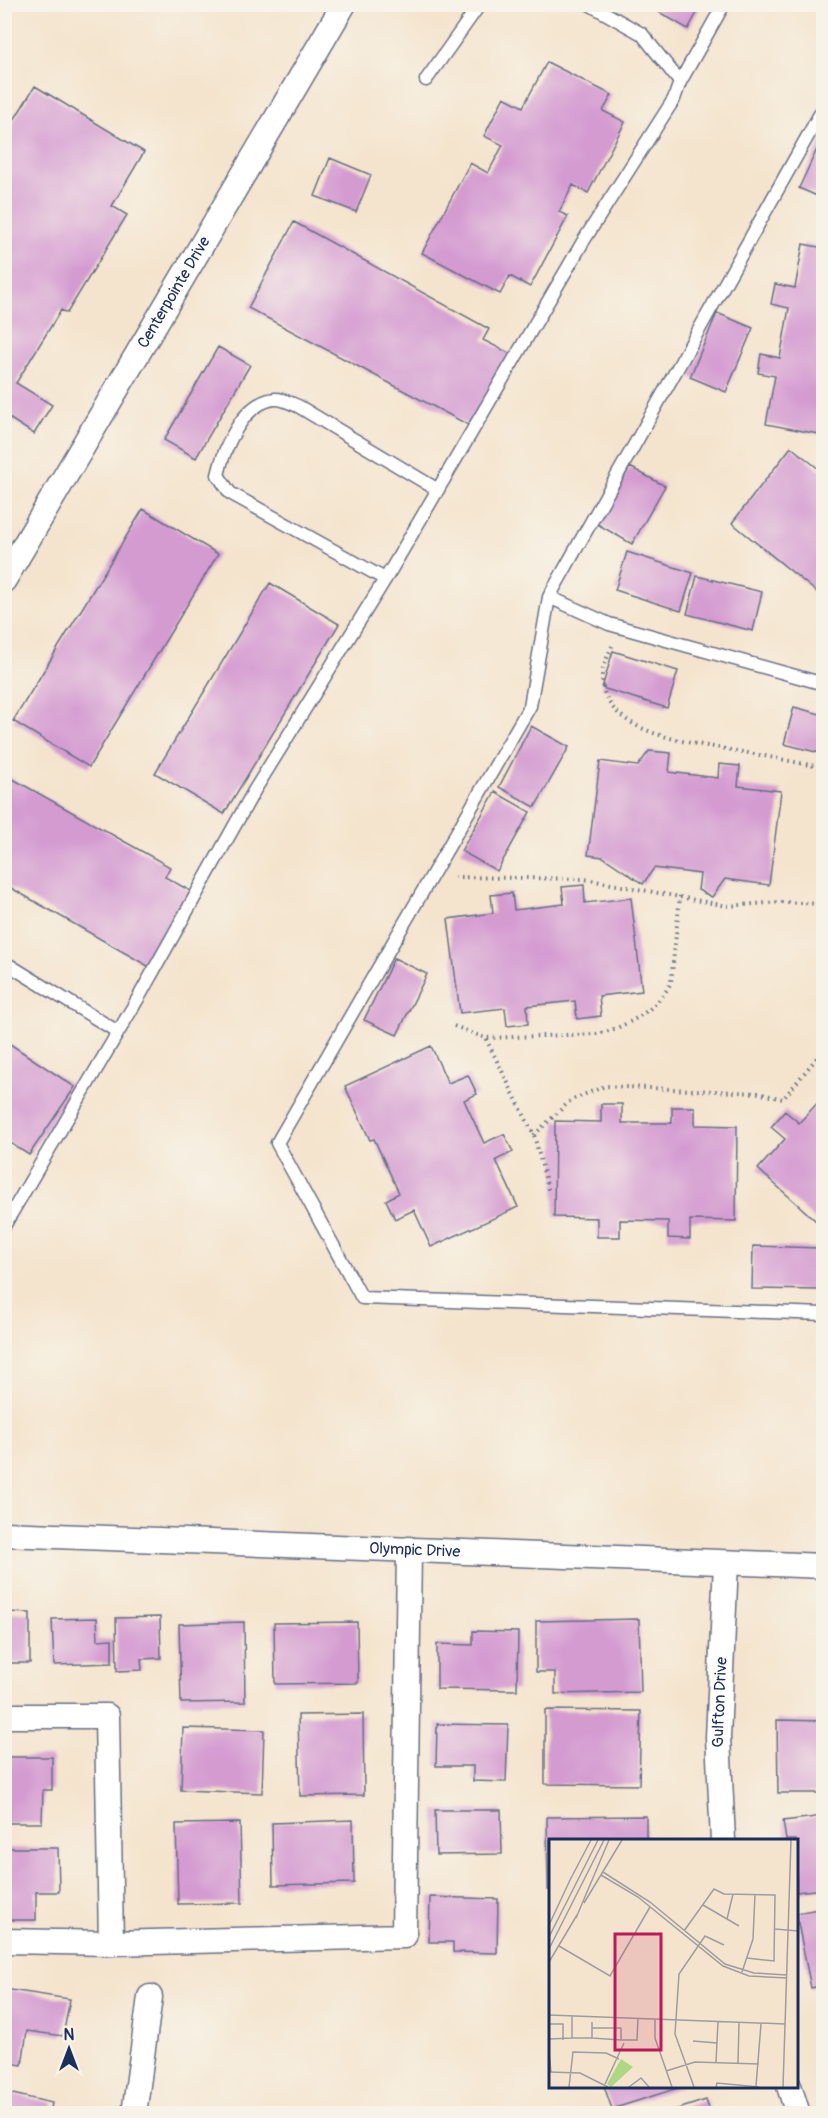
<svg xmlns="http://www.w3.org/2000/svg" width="828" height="2118" font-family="Pangolin,sans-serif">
	<rect width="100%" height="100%" fill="#f7f3e8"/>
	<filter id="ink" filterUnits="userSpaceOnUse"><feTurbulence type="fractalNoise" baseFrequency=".0167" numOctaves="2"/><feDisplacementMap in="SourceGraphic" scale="12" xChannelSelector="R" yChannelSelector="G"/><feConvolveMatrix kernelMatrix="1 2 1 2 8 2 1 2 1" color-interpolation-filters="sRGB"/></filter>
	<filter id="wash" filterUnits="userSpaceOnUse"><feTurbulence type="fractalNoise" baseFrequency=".008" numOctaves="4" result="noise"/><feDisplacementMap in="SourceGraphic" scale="24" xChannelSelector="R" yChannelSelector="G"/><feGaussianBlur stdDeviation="1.35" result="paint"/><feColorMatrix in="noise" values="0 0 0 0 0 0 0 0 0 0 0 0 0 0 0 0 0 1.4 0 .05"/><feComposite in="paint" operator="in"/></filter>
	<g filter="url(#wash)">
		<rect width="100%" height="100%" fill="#f4e4cd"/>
		<g id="blocks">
			<path fill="#d49bd1" d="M 645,4 L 702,4 L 688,29 Z
				M 547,62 L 612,95 L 603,111 L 625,122 L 588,193 L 573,185 L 559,212 L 568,216 L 530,287 L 510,276 L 500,294 L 422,253 L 470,163 L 488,173 L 503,145 L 484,136 L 504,97 L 523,107 Z
				M 35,86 L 144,152 L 112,206 L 127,215 L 67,313 L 61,310 L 16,383 L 52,405 L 34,434 L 9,418 L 4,425 L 4,136 Z
				M 824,134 L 824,199 L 799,188 Z
				M 330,158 L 371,175 L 356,212 L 315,196 Z
				M 294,222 L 489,329 L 483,340 L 513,355 L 474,428 L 248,308 Z
				M 803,244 L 824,248 L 824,435 L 766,424 L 775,376 L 758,373 L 761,354 L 780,358 L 789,308 L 771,304 L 775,284 L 795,288 Z
				M 717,313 L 753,328 L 726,392 L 690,377 Z
				M 218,347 L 250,365 L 196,458 L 164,440 Z
				M 791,447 L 824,473 L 824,598 L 732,523 Z
				M 630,467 L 665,486 L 632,544 L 597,524 Z
				M 143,509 L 218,554 L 89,767 L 13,721 Z
				M 627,552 L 693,573 L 681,611 L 615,590 Z
				M 697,576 L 762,592 L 753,631 L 687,614 Z
				M 270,583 L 339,624 L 224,814 L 155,773 Z
				M 613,651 L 678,671 L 667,708 L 602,688 Z
				M 794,707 L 824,715 L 824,754 L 784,744 Z
				M 531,726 L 569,747 L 535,807 L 499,787 Z
				M 649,751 L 671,753 L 669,772 L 718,778 L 719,764 L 740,766 L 738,786 L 781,791 L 769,885 L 725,879 L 712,897 L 698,890 L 700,874 L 654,868 L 643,884 L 603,857 L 588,855 L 600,761 L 638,766 Z
				M 4,774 L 170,867 L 165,877 L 196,894 L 153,969 L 4,884 Z
				M 495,792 L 530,812 L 497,871 L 461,851 Z
				M 584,885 L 585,903 L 631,898 L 642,991 L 599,996 L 601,1016 L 577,1019 L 575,1001 L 527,1006 L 528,1024 L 507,1026 L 505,1008 L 460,1013 L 448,919 L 493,913 L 491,895 L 512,893 L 514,910 L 564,904 L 562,887 Z
				M 394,958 L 427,974 L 397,1035 L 364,1020 Z
				M 4,1040 L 75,1087 L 29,1155 L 4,1139 Z
				M 431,1046 L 448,1083 L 468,1075 L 477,1094 L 464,1100 L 484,1143 L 504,1134 L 513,1152 L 496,1160 L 518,1207 L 431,1247 L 414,1210 L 395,1219 L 386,1200 L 399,1193 L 374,1139 L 370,1140 L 345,1086 Z
				M 824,1096 L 824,1228 L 758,1169 L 785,1139 L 771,1127 L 785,1111 L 799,1123 Z
				M 601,1104 L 622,1104 L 622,1123 L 672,1123 L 672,1107 L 695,1107 L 695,1125 L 737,1126 L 736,1221 L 690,1220 L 690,1239 L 668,1238 L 668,1221 L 620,1220 L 620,1237 L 597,1237 L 597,1218 L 554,1217 L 555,1121 L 601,1122 Z
				M 753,1246 L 821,1248 L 820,1290 L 752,1289 Z
				M 4,1612 L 30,1613 L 30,1663 L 4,1663 Z
				M 160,1617 L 161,1658 L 141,1659 L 142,1670 L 117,1671 L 116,1618 Z
				M 97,1618 L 98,1640 L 112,1639 L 112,1663 L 54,1665 L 52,1619 Z
				M 639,1619 L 641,1692 L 555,1694 L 555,1672 L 536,1672 L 536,1621 Z
				M 244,1622 L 245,1702 L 181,1703 L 179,1624 Z
				M 357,1622 L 358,1683 L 275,1684 L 274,1623 Z
				M 473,1631 L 518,1632 L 517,1690 L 437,1689 L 437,1644 L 473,1645 Z
				M 545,1710 L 641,1711 L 639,1785 L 545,1784 Z
				M 363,1714 L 364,1795 L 300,1796 L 298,1715 Z
				M 777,1720 L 824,1721 L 824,1793 L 778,1793 Z
				M 437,1724 L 508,1725 L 506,1782 L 473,1781 L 473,1766 L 436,1766 Z
				M 183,1728 L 264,1730 L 262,1793 L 181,1790 Z
				M 4,1757 L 52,1757 L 52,1790 L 43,1790 L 42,1823 L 4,1823 Z
				M 435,1810 L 501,1810 L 502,1854 L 436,1855 Z
				M 646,1816 L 646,1840 L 550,1840 L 550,1890 L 548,1890 L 547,1817 Z
				M 824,1816 L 824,1889 L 796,1892 L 796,1840 L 786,1840 L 783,1821 Z
				M 353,1820 L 354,1883 L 273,1885 L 272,1823 Z
				M 240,1823 L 242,1903 L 178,1904 L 176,1824 Z
				M 4,1848 L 58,1848 L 59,1892 L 36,1892 L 36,1920 L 4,1920 Z
				M 430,1897 L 498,1899 L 497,1953 L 453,1952 L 453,1942 L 429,1942 Z
				M 824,1908 L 824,1985 L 811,1988 L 796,1913 Z
				M 4,1989 L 70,1999 L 63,2036 L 27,2031 L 22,2065 L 4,2062 Z
				M 824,2001 L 824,2023 L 823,2023 L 817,2003 Z
				M 604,2086 L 681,2086 L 681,2087 L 612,2109 Z
				M 4,2092 L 52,2103 L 50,2114 L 4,2114 Z
				M 706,2100 L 711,2114 L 673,2114 L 672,2111 Z"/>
		</g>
	</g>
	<g filter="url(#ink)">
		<use href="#blocks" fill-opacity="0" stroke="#676e85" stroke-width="1.5"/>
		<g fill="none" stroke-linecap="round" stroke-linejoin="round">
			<g stroke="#676e85" stroke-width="15">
				<path id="service" d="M 426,80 L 480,4
					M 680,82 L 724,4
					M 824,107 L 549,597 L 609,624 L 824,684
					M 385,579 L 230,493 L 218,475 C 224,448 243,402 275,399 C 282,398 292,404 298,406 L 438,490
					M 549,597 L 530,706 L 277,1143 L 362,1298 L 824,1314
					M 4,962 L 118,1032
					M 4,1226 L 140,995 L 254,791 L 392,568 L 584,240 L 674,99 L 680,82 L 642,34 L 589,4"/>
			</g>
			<g stroke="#676e85" stroke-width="27">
				<g id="minor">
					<path id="s1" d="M 4,580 L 344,4"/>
					<path id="s2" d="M 4,1534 L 824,1566"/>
					<path d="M 4,1716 L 107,1716 L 111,1943 L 404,1936 L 409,1549"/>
					<path id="s3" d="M 723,1840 L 718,1737 L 726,1563"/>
					<path d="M 4,1941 L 111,1943"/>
					<path d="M 789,2086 L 798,2114"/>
					<path d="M 134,2114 L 150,1997"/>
				</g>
			</g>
			<path stroke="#676e85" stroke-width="4" stroke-dasharray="1.5 4.5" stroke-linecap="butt" d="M 612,646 C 608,656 602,667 602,677 C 602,736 696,743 737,751 C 766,756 795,762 824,768
				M 454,877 L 585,879 L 727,906 L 781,902 L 824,904
				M 454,1026 L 485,1038 L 597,1034 C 625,1028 659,1009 671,982 L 680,896
				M 486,1039 L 534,1135 L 549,1193
				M 534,1135 L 571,1100 L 605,1086 L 758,1093 L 783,1099 L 824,1049"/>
			<use href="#service" stroke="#fff" stroke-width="12"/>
			<use href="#minor" stroke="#fff" stroke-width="24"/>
		</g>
	</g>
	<g text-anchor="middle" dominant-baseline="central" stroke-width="6" stroke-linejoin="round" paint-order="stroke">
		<g font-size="16" fill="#1b2f5e" stroke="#f7f3e8">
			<text stroke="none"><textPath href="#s1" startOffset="334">Centerpointe Drive</textPath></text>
			<text stroke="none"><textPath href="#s2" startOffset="411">Olympic Drive</textPath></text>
			<text stroke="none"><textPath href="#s3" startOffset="138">Gulfton Drive</textPath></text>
		</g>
	</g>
	<g transform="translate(549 1839)">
		<rect width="249" height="249" fill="#f4e4cd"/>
		<path d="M 72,220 L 84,228 L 62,248 L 58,245 Z" fill="#add783"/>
		<path fill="none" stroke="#9d9ca1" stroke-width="1.5" d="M 54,33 L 101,63 L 176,125 L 205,134 L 238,136M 52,36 L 89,58 L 174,127 L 200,137 L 238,139M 21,41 L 42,1M 35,64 L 73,1M 154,66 L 190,87M 27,79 L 60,1M 178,80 L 184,55M 0,86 L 22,39M 226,90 L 249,92M 135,92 L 165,50 L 175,55 L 226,56 L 225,122 L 198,119M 0,98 L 49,1M 10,107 L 61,137 L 101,68M 0,110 L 55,1M 0,123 L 28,76M 193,133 L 204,100 L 206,55M 0,176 L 236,185M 23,177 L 23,199 L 43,199 L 43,183M 106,180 L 106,199 L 123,248M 0,185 L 14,185 L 14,201M 43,189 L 72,189 L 72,201 L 88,201 L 89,179M 43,199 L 72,201M 0,200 L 23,199M 144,202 L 168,204M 0,213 L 2,233M 167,223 L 169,183M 189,224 L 190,184M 117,232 L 146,223 L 210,225M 0,233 L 31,234 L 59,248M 56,245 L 75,204M 207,247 L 212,185M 20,248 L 24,213 L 57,214 L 70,220M 80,248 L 92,239 L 100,248M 145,248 L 126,195 L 130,135 L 156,97 L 175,106M 167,248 L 168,244 L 210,248M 234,248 L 242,1"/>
		<path fill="#c2185b" fill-opacity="0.15" stroke="#c2185b" stroke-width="3" d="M 66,95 L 112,95 L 112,211 L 66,211 Z"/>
		<rect width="249" height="249" fill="none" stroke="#1b2f5e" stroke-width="3"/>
	</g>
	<rect width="828" height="2118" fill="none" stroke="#f7f3e8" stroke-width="24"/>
	<g transform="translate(69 2049)" stroke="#f7f3e8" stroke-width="4.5" paint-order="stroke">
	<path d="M0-4.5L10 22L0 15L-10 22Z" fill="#1b2f5e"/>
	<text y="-9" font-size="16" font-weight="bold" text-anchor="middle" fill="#1b2f5e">N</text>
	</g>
</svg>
